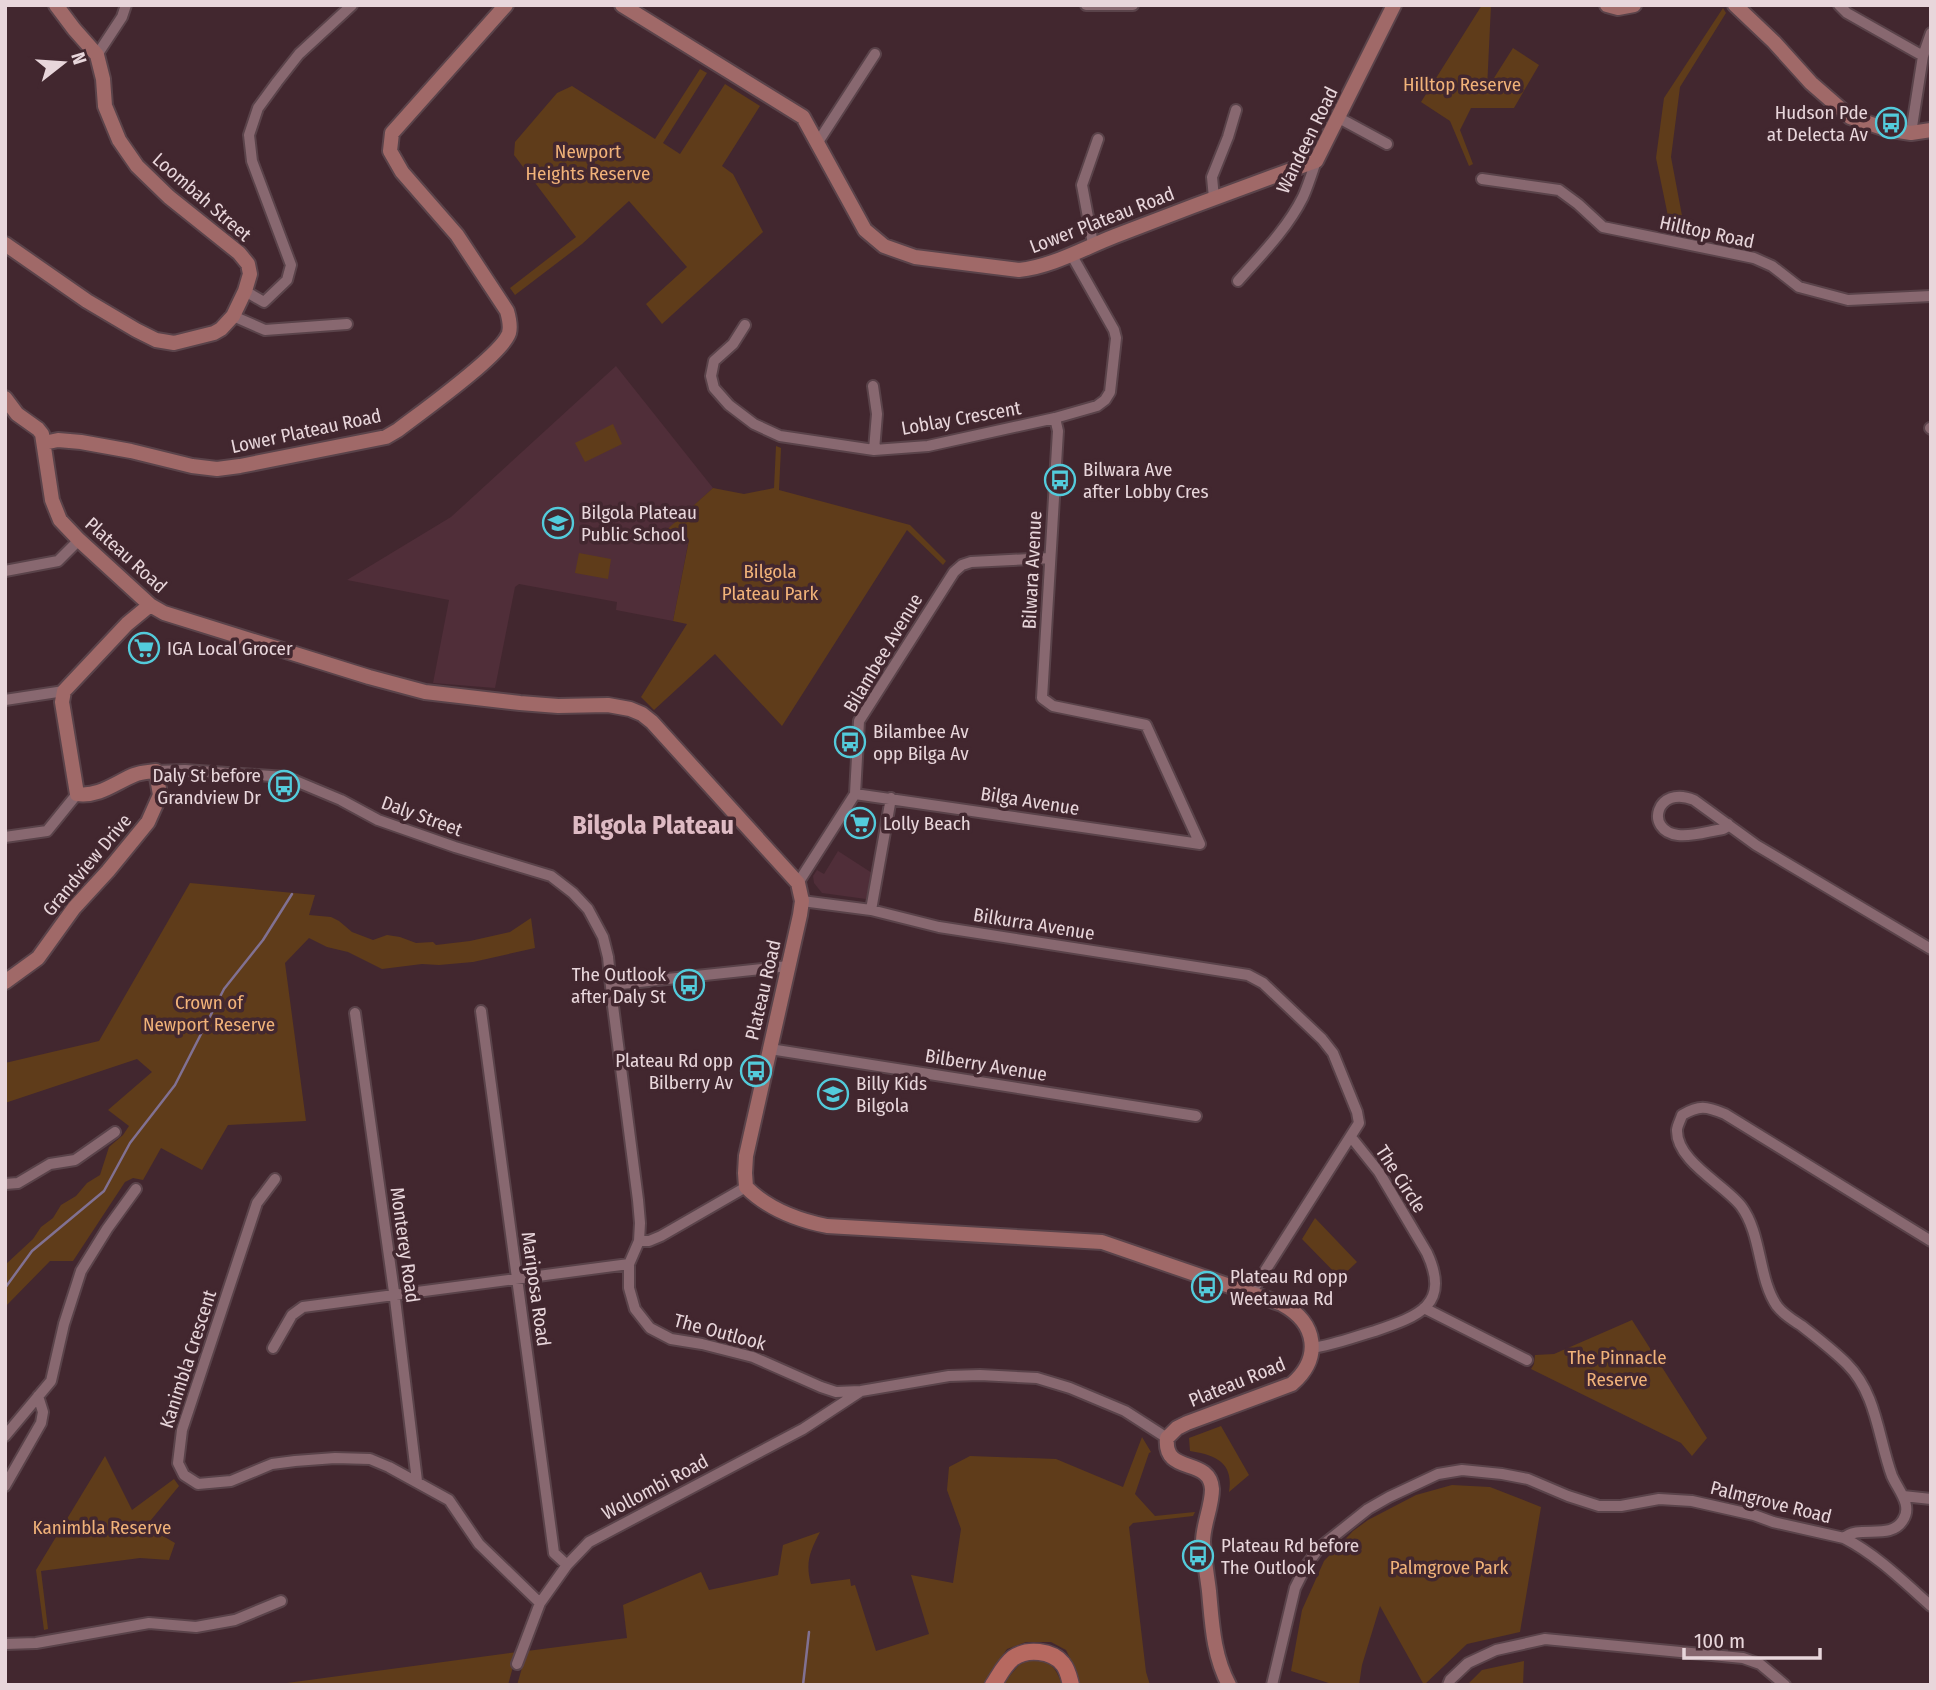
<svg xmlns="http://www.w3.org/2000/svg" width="1936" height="1690" font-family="'Fira Sans Condensed',sans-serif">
	<rect width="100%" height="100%" fill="#42272f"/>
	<path fill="#502e39" d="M 616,366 L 713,488 L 663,534 L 689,539 L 673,621 L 616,610 L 617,602 L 519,584 L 515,587 L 495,688 L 433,683 L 449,600 L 347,580 L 451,517 Z
		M 838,851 L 872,873 L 866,899 L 822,893 L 814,883 L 813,876 L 817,870 L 824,874 Z"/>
	<path fill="#5f3c1a" d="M 1482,5 L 1491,5 L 1487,89 L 1513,48 L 1539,65 L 1514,108 L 1471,108 L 1460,130 L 1473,164 L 1469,166 L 1450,121 L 1421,102 Z
		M 1723,8 L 1726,13 L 1680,87 L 1671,157 L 1683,221 L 1669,221 L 1656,158 L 1664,98 Z
		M 700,69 L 707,73 L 663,143 L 680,154 L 725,84 L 760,106 L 722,166 L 733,174 L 763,232 L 662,324 L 646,304 L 687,267 L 629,201 L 582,244 L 515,295 L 510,288 L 576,237 L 514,155 L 515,142 L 557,93 L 572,86 L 655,139 Z
		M 613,424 L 622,444 L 585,462 L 575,443 Z
		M 776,446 L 781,448 L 779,490 L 910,525 L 946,561 L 943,565 L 907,530 L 782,726 L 715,654 L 654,710 L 641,697 L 687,624 L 673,621 L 689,540 L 662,534 L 713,488 L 744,494 L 774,488 Z
		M 579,553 L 611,559 L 608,579 L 575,573 Z
		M 190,883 L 315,895 L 309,915 L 331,917 L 339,921 L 352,932 L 373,940 L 387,935 L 400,937 L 416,943 L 433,942 L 436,945 L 470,941 L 510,932 L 531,918 L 535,948 L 473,962 L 439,965 L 422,964 L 382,969 L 348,952 L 327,947 L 309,938 L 285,963 L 306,1121 L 228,1125 L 202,1170 L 161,1148 L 143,1180 L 133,1178 L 125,1182 L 73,1261 L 50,1261 L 5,1307 L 5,1265 L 33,1239 L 41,1227 L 53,1218 L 61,1205 L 76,1196 L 87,1183 L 100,1175 L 109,1147 L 123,1135 L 129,1126 L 108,1110 L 152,1072 L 137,1059 L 5,1103 L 5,1063 L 99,1041 Z
		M 1315,1218 L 1357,1262 L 1340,1278 L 1302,1239 Z
		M 1632,1320 L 1707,1438 L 1692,1456 L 1681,1443 L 1531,1369 L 1534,1364 L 1535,1355 L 1554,1354 Z
		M 1221,1426 L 1249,1475 L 1229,1492 C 1234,1462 1215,1455 1190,1451 L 1189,1438 Z
		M 1142,1437 L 1151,1452 L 1149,1453 L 1135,1494 L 1155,1516 L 1195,1512 L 1193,1516 L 1133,1523 L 1129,1527 L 1146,1672 L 1150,1685 L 1079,1685 L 1077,1672 L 1066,1650 L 1051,1642 L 1026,1642 L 1007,1649 L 983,1685 L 517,1685 L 527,1651 L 627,1638 L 623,1605 L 701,1572 L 709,1590 L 778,1575 L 783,1545 L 820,1532 C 810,1551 805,1563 811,1584 L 850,1579 L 851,1586 L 855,1585 L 876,1651 L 929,1634 L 911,1575 L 953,1583 L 961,1529 L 947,1490 L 949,1467 L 970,1456 L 1056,1459 L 1123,1487 Z
		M 105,1456 L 132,1510 L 174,1479 L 179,1486 L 146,1526 L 175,1543 L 169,1560 L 140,1558 L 41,1571 L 48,1629 L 44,1630 L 36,1570 Z
		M 1452,1485 L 1490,1487 L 1541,1507 L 1520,1632 L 1467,1644 L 1424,1685 L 1380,1606 L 1362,1665 L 1359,1685 L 1335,1685 L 1291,1671 L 1302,1610 L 1324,1561 L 1353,1531 L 1368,1520 L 1416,1495 Z
		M 517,1652 L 508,1685 L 272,1685 Z
		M 1030,1659 C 1049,1659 1056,1667 1062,1685 L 1002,1685 L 1019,1665 Z
		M 1524,1661 L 1523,1685 L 1467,1685 L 1482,1670 Z"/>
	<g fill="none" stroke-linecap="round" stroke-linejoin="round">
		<path stroke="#817192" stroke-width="2.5" d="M 5,1288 L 32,1251 L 104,1191 L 130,1143 L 175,1085 L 224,989 L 263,940 L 292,894
			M 803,1685 L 809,1632"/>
		<g stroke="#5a434a" stroke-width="14">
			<path id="street" d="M 1086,5 L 1133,5
				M 1839,5 L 1847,13 L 1923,56 L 1931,33
				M 97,55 L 122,17 L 126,5
				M 1339,118 L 1387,144
				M 1911,133 L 1923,56
				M 818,142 L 875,54
				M 1482,179 L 1559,190 L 1578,204 L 1603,227 L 1754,258 L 1772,266 L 1799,287 L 1848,300 L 1931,296
				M 1214,198 L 1212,177 L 1228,137 L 1236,110
				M 1093,244 L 1082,185 L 1098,139
				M 1238,281 C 1261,255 1287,229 1303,197 C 1308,186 1312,173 1316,161
				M 245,291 L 264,302 L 287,280 L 291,265 L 252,161 L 249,135 L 258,108 L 277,82 L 299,54 L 352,5
				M 233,316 L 265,330 L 347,324
				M 745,325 L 733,344 L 714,361 L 711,376 L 714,388 L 729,405 L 754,424 L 780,436 L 874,450 L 928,446 L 1055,418 L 1097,406 L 1105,400 L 1110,392 L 1116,338 L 1114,330 L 1071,254
				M 873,386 L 877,414 L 874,450
				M 1055,418 L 1058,431 L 1042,698 L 1053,706 L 1146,725 L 1200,844
				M 1930,428 L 1931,429
				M 5,571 L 58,561 L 79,540
				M 5,700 L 64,691
				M 156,771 L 185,770 L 286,777 L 341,800 L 378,820 L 455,847 L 551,876 L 573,893 L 588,909 L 603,937 L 608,957 L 613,1006 L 638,1200 L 640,1223 L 639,1241 L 629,1264 L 629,1288 L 635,1309 L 650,1328 L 671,1339 L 702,1344 L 753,1357 L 821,1387 L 836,1392 L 861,1391 L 949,1376 L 980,1375 L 1037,1378 L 1070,1388 L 1125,1411 L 1167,1438
				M 855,794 L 1200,844
				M 1728,824 L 1725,828 L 1723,829 C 1709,831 1692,837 1678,835 C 1644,831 1656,784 1694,800 L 1756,845 L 1931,949
				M 5,837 L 47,831 L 77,794
				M 798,883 L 855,794 L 859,721 L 954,572 L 962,565 L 971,562 L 1050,558
				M 802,901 L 871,910 L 939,927 L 1248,975 L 1263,983 L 1322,1039 L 1333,1053 L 1357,1112 L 1359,1123 L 1251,1293
				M 871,910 L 891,798
				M 611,985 L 789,966
				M 481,1011 L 554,1553 L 567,1565
				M 355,1013 L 395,1299 L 417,1481
				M 770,1049 L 1196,1116
				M 275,1179 L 257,1203 L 182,1430 L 178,1463 L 184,1475 L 198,1484 L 231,1481 L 272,1464 L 295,1461 L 335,1458 L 370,1459 L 389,1467 L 449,1500 L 479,1544 L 540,1603
				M 5,1184 L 18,1183 L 50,1164 L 75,1160 L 115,1132
				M 639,1241 L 649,1241 L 661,1236 L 746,1187
				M 1424,1308 L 1527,1360
				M 273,1348 L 292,1315 L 303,1307 L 629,1264
				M 1312,1348 C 1334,1345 1354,1337 1375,1331 C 1419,1316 1451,1305 1427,1253 L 1379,1172 L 1351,1137
				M 5,1436 L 51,1381 L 64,1324 L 81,1271 L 107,1229 L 136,1189
				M 5,1486 L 41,1423 L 43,1412 L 38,1396
				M 1903,1496 L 1931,1499
				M 1844,1538 C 1877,1555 1903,1581 1931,1606
				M 5,1644 L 36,1643 L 149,1623 L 196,1627 L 235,1620 L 281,1601
				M 517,1664 L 540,1603 L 567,1565 L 589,1542 L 803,1429 L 861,1391
				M 1272,1685 L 1295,1588 L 1306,1566 L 1319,1548 L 1368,1509 L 1389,1497 L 1438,1474 L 1462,1470 L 1502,1474 L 1528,1479 L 1568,1496 L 1599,1506 L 1621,1506 L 1659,1499 L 1692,1501 L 1754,1515 L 1773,1522 L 1844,1538 C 1859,1524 1891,1541 1903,1520 C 1913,1505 1898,1490 1892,1476 C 1878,1438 1877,1394 1847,1364 C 1833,1350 1817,1338 1802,1326 C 1793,1320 1784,1315 1777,1306 C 1758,1279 1762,1234 1741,1206 C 1725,1185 1676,1161 1677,1130 C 1677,1126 1681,1119 1682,1115 C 1699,1105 1706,1106 1725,1114 L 1931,1241
				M 1448,1685 L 1450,1680 L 1468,1663 L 1496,1650 L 1545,1639 L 1743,1658 L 1760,1664 L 1785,1685"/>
		</g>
		<g stroke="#5a434a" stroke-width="18">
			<path id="secondary" d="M 622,5 L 803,117 L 865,230 L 884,246 L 915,257 L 1019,270 C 1051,267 1084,248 1115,236 C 1182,210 1249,185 1316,161 L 1394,5
				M 1607,5 L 1618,8 L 1634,5
				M 1735,5 L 1774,42 L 1811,83 L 1850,117 L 1886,129 L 1911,133 L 1931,130
				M 5,244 L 87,301 L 136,330 L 156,340 L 174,343 L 214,333 L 221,329 L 233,316 L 245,291 L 250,274 L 248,264 L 239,253 L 169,197 L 137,166 L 119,140 L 105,106 L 103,79 L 97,55 L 74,29 L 56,5
				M 5,398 L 17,414 L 38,429 L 42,434 L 52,500 L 60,520 L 79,540 L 150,605 L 164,613 L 369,677 L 425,692 L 520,703 L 558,706 L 608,705 L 630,709 L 642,714 L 652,722 L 798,883 L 802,901 L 800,915 L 746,1156 L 745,1173 L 746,1187 C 768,1209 797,1220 827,1226 L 1102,1242 L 1282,1304 C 1317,1323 1322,1358 1292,1384 L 1187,1423 L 1177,1428 L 1167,1438 C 1163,1476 1210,1456 1212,1489 C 1212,1507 1203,1524 1203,1542 C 1204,1558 1207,1575 1209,1591 C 1212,1623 1213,1655 1229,1685
				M 44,443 L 58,440 L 81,442 L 131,451 L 192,466 L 217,469 L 240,466 L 386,437 L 398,430 C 420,413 502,355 509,333 C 511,326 509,318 507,311 L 457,235 L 402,172 L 390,151 L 392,133 L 506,5
				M 5,982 L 38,958 L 74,908 L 108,871 L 148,822 L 160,795 L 156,771 C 149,772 141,772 134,775 C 115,783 99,797 77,794 L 62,702 L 64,691 L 127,624 L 150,605"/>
		</g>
		<g stroke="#5a434a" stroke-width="19">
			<path id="primary" d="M 993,1685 C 999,1676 1004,1665 1013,1658 C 1027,1648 1052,1650 1063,1664 C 1068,1670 1069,1677 1071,1685"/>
		</g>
		<use href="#street" stroke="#886870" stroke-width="10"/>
		<use href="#secondary" stroke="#a06968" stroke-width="14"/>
		<use href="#primary" stroke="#b76960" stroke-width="16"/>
	</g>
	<defs>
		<g id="bus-ring" transform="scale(1.575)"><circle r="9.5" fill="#42272f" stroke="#53cbdb" stroke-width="1.5"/><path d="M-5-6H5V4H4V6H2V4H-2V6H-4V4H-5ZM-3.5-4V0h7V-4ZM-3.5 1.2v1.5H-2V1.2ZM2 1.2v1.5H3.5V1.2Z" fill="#53cbdb"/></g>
		<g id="school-ring" transform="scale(1.575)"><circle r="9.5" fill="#42272f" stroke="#53cbdb" stroke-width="1.5"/><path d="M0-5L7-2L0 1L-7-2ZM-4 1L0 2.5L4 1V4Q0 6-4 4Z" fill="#53cbdb"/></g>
		<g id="supermarket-ring" transform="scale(1.575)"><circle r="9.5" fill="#42272f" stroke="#53cbdb" stroke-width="1.5"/><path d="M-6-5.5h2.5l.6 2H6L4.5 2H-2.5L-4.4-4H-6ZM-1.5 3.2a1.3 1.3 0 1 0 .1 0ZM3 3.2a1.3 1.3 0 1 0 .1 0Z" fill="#53cbdb"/></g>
	</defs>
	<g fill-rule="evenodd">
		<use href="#bus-ring" x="1891" y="123"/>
		<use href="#bus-ring" x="1060" y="480"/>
		<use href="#school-ring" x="558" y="523"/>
		<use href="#supermarket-ring" x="144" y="648"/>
		<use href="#bus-ring" x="850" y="742"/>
		<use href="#bus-ring" x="284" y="786"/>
		<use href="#supermarket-ring" x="860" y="823"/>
		<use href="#bus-ring" x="689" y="985"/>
		<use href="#bus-ring" x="756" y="1071"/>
		<use href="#school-ring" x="833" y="1094"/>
		<use href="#bus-ring" x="1207" y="1287"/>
		<use href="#bus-ring" x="1198" y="1556"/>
	</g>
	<g text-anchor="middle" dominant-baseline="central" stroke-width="7" stroke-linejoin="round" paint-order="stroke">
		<g font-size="19" fill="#f1b279" stroke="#42272f">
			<text x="1462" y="84">Hilltop Reserve</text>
			<text x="588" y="151">Newport<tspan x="588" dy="22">Heights Reserve</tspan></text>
			<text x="770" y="571">Bilgola<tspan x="770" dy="22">Plateau Park</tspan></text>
			<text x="209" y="1002">Crown of<tspan x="209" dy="22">Newport Reserve</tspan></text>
			<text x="1617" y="1357">The Pinnacle<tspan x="1617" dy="22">Reserve</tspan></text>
			<text x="102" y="1527">Kanimbla Reserve</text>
			<text x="1449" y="1567">Palmgrove Park</text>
		</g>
		<g font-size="19" fill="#e8d6db" stroke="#42272f" text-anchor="start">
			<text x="1868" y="112" text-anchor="end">Hudson Pde<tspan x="1868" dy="22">at Delecta Av</tspan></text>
			<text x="1083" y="469">Bilwara Ave<tspan x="1083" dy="22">after Lobby Cres</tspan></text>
			<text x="581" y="512">Bilgola Plateau<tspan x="581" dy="22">Public School</tspan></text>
			<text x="167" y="648">IGA Local Grocer</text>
			<text x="873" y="731">Bilambee Av<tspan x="873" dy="22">opp Bilga Av</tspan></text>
			<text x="261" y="775" text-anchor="end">Daly St before<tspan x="261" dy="22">Grandview Dr</tspan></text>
			<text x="883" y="823">Lolly Beach</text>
			<text x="666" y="974" text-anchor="end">The Outlook<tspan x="666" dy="22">after Daly St</tspan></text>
			<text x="733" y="1060" text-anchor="end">Plateau Rd opp<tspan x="733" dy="22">Bilberry Av</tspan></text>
			<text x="856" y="1083">Billy Kids<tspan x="856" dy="22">Bilgola</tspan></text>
			<text x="1230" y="1276">Plateau Rd opp<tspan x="1230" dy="22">Weetawaa Rd</tspan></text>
			<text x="1221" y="1545">Plateau Rd before<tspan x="1221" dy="22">The Outlook</tspan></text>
		</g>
		<g font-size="19" fill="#e8d6db" stroke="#42272f">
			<text transform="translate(1307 140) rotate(-64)">Wandeen Road</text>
			<text transform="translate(202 197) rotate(41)">Loombah Street</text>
			<text transform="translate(1102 220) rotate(-21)">Lower Plateau Road</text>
			<text transform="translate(1707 232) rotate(12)">Hilltop Road</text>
			<text transform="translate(961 418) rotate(-10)">Loblay Crescent</text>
			<text transform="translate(306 431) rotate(-12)">Lower Plateau Road</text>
			<text transform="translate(126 555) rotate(42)">Plateau Road</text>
			<text transform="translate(1032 570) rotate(-87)">Bilwara Avenue</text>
			<text transform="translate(883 653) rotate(-59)">Bilambee Avenue</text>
			<text transform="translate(1030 801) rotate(9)">Bilga Avenue</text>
			<text transform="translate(422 816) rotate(20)">Daly Street</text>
			<text transform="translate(87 865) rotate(-50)">Grandview Drive</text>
			<text transform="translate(1034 924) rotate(9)">Bilkurra Avenue</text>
			<text transform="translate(763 990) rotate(-77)">Plateau Road</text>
			<text transform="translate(986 1065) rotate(9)">Bilberry Avenue</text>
			<text transform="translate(1401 1179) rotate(57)">The Circle</text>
			<text transform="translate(405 1245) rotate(82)">Monterey Road</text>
			<text transform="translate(536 1289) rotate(82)">Mariposa Road</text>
			<text transform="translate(720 1332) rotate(15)">The Outlook</text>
			<text transform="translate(188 1359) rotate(-72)">Kanimbla Crescent</text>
			<text transform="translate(1237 1382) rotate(-22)">Plateau Road</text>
			<text transform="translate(655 1487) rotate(-28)">Wollombi Road</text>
			<text transform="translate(1771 1502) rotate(14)">Palmgrove Road</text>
		</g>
		<g font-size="26" font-weight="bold" fill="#debac3" stroke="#42272f">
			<text x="653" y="825">Bilgola Plateau</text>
		</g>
	</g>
	<rect width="1936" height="1690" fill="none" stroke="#e8d6db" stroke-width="14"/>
	<g transform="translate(63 63) rotate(73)" stroke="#42272f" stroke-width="5" paint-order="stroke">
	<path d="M0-5L12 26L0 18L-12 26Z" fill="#e8d6db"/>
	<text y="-10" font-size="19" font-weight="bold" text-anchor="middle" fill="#e8d6db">N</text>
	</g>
	<path d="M1684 1648v10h136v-10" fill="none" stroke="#e8d6db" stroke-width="3.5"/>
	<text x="1694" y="1648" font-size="21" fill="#e8d6db" stroke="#42272f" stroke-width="5" paint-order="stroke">100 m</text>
</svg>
